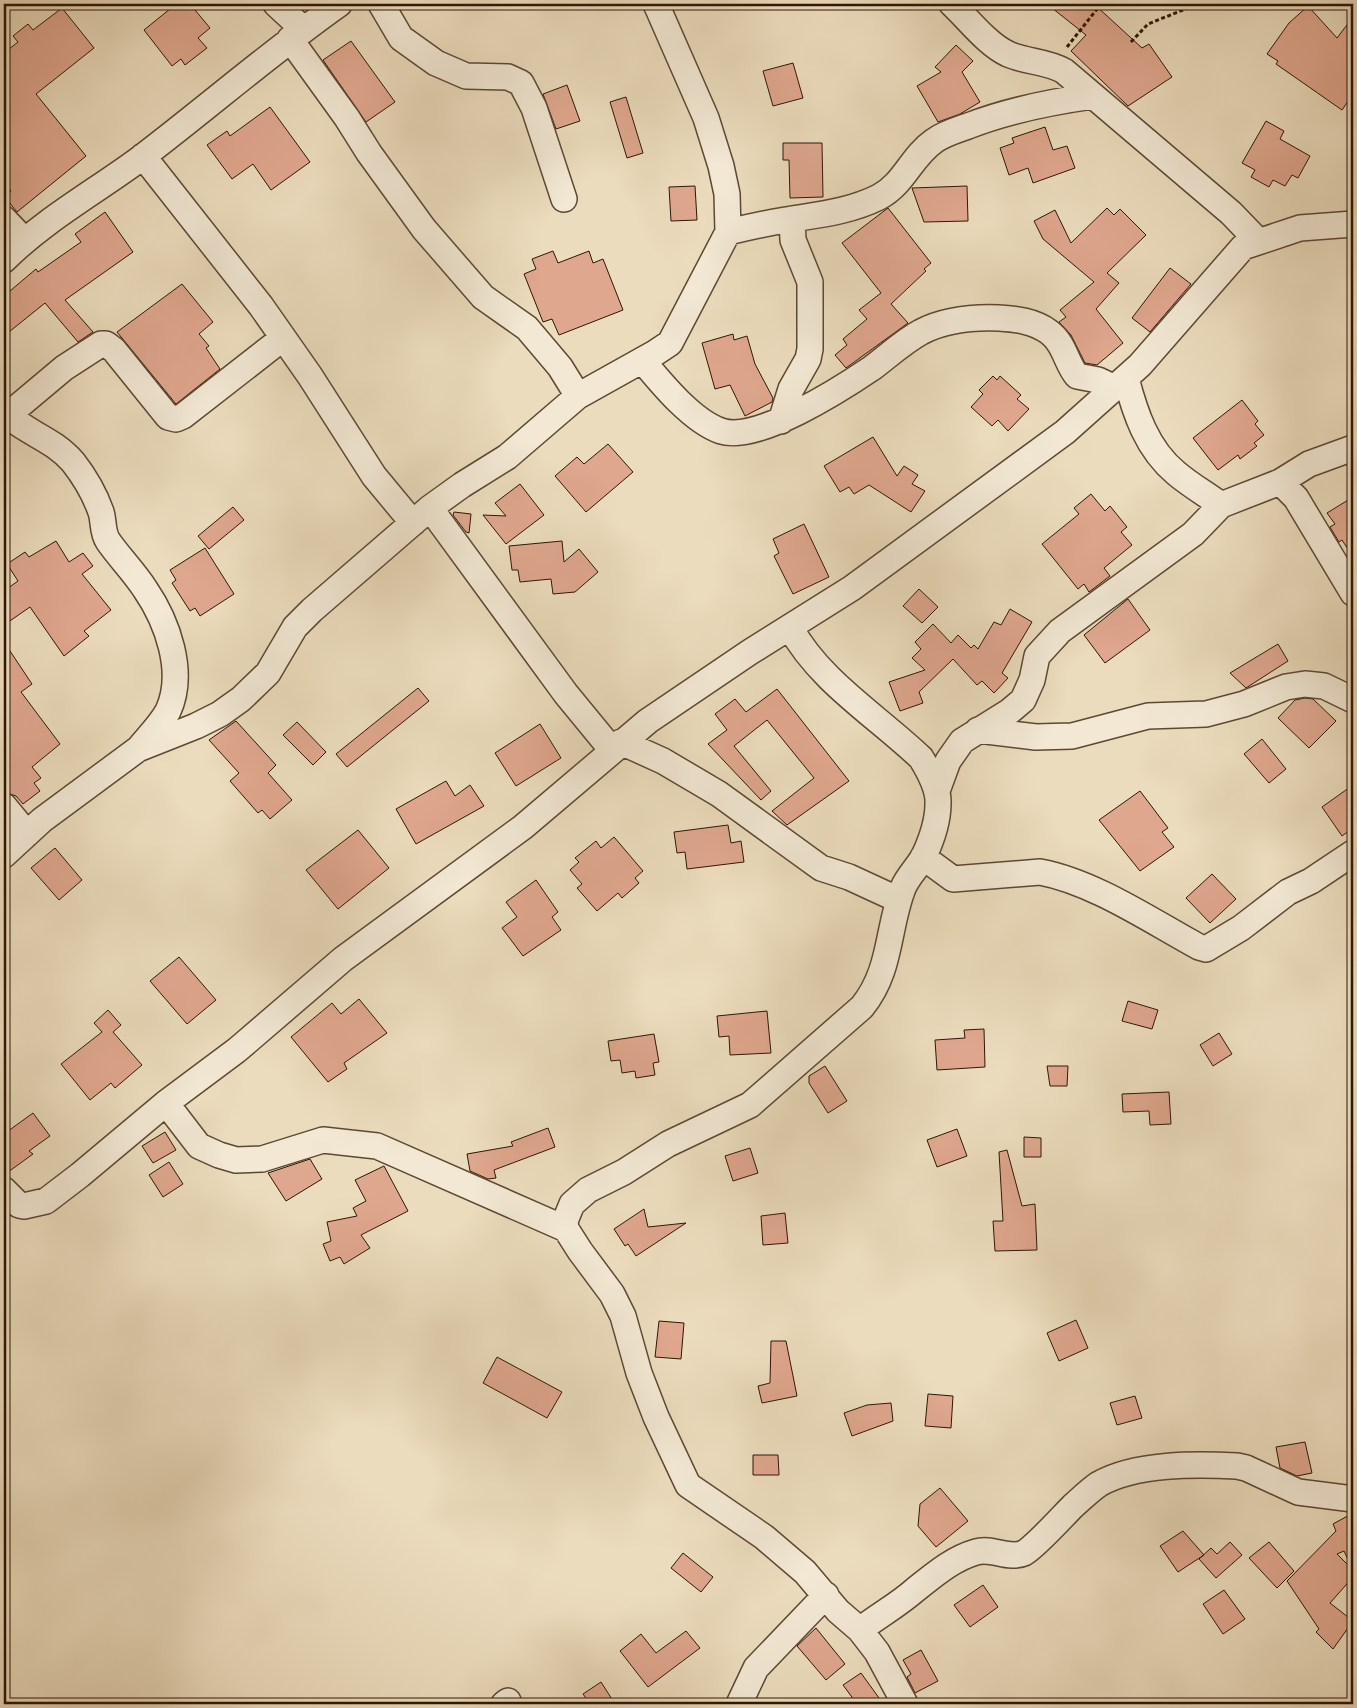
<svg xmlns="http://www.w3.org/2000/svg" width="1357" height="1708" font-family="'Sorts Mill Goudy',serif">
	<rect width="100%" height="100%" fill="#ebdcbd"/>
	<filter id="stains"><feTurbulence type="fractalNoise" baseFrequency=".004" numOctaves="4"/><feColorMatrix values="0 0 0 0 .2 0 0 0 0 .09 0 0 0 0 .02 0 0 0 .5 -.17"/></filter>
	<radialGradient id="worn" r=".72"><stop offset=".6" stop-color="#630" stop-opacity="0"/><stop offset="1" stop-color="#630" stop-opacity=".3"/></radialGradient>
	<path fill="#dfa78e" stroke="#2e1605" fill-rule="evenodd" d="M 176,4 L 190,4 L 210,28 L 198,38 L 207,48 L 185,65 L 181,59 L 172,66 L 144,30 Z
		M 1047,4 L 1094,4 L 1142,48 L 1149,44 L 1172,77 L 1128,106 L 1071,51 L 1086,35 Z
		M 1308,6 L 1337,38 L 1353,17 L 1353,94 L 1342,110 L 1276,64 L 1278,61 L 1267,54 L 1289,23 Z
		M 62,8 L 94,48 L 36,94 L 86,156 L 17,212 L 4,196 L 11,191 L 4,183 L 4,53 L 18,42 L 13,36 L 28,24 L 33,30 Z
		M 351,41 L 395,102 L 366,122 L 323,60 Z
		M 956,45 L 973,61 L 962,72 L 980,102 L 960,114 L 938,122 L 917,86 L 941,72 L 935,67 Z
		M 793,63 L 803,98 L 773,106 L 763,71 Z
		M 567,85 L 580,121 L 556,129 L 543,94 Z
		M 626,97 L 643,153 L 627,158 L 610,102 Z
		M 270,107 L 310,162 L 271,190 L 253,164 L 232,179 L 207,145 L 227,131 L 230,136 Z
		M 1266,121 L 1284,131 L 1280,139 L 1310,156 L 1298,178 L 1292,175 L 1285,186 L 1273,180 L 1269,187 L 1251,177 L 1255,170 L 1242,163 Z
		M 1045,127 L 1053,150 L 1067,146 L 1075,168 L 1033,183 L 1028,168 L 1009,175 L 1000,148 L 1014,143 L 1012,138 Z
		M 783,143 L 822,143 L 823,197 L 790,198 L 789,160 L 783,160 Z
		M 695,186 L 697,220 L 671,221 L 669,187 Z
		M 967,186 L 968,221 L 924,222 L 912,188 Z
		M 888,208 L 931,263 L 924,269 L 926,271 L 891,304 L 908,323 L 846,368 L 835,355 L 847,345 L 843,339 L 867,319 L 859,310 L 881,293 L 842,243 Z
		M 1107,208 L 1114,215 L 1120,209 L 1146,235 L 1107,273 L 1119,283 L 1096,309 L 1123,343 L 1097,365 L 1085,363 L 1071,335 L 1059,322 L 1066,317 L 1060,310 L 1094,282 L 1043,239 L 1034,221 L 1055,210 L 1071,243 Z
		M 105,212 L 133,252 L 65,300 L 93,332 L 78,342 L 45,303 L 4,336 L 4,296 L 36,269 L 38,272 L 81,242 L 75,234 Z
		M 553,251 L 558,263 L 589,251 L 593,263 L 603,259 L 623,310 L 559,335 L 552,319 L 543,322 L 524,274 L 536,269 L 532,259 Z
		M 1170,268 L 1191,284 L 1150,332 L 1132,318 Z
		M 182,284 L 213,322 L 199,334 L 209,346 L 206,348 L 220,369 L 176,404 L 117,332 Z
		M 733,334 L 734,340 L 747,336 L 755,364 L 773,398 L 772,402 L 745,416 L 730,385 L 715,389 L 702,343 Z
		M 993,376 L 997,380 L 1000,376 L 1021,395 L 1017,399 L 1029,409 L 1008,431 L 998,420 L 992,426 L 971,407 L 983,394 L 979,390 Z
		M 1242,400 L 1258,421 L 1255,424 L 1264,435 L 1254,443 L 1257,446 L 1240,459 L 1238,455 L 1218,470 L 1193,438 Z
		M 873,437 L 897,476 L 904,466 L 918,475 L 912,484 L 925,491 L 911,512 L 869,485 L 854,494 L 849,487 L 840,492 L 824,466 Z
		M 608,444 L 633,472 L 586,512 L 555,476 L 577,457 L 584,464 Z
		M 520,484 L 544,515 L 506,544 L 483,515 L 506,516 L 495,503 Z
		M 1091,494 L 1105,511 L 1110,506 L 1127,527 L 1121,532 L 1132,545 L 1104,568 L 1110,576 L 1089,592 L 1084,584 L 1078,589 L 1042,544 L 1079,514 L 1074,508 Z
		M 1353,497 L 1353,557 L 1342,540 L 1339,542 L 1330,527 L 1335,524 L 1327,513 Z
		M 233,507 L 244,520 L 209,549 L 198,536 Z
		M 454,512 L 471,514 L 469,533 L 466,532 L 453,515 Z
		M 804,524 L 829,577 L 793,594 L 774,556 L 779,553 L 773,539 Z
		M 56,541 L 69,562 L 83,553 L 93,566 L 82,574 L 111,610 L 84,631 L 89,636 L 64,656 L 30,607 L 4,625 L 4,591 L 18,581 L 7,564 L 25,552 L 29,557 Z
		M 562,541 L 564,562 L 579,549 L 598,572 L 575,592 L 553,594 L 551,579 L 520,582 L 518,570 L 512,570 L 509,546 Z
		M 205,548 L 234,594 L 200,616 L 195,608 L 190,611 L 172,583 L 176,580 L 170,570 Z
		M 919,589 L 938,607 L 922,623 L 903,606 Z
		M 1128,599 L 1150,630 L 1105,663 L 1084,635 Z
		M 1010,609 L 1032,622 L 1002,673 L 1008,678 L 994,693 L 982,681 L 977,685 L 953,659 L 919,692 L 923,703 L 900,711 L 889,682 L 925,670 L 912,658 L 921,649 L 915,642 L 933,624 L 951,643 L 958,635 L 971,648 L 974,645 L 978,649 L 994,622 L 1001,625 Z
		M 4,642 L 32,684 L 21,692 L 60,744 L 32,767 L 41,778 L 34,783 L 40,791 L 23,804 L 16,796 L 4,792 Z
		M 1278,644 L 1288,661 L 1246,688 L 1230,673 Z
		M 418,688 L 429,701 L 347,767 L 336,754 Z
		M 777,689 L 849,781 L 787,825 L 772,811 L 814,778 L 767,720 L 734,746 L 771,791 L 761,800 L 708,744 L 727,730 L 715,714 L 735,699 L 746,712 Z
		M 1305,698 L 1313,699 L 1336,721 L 1309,748 L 1278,718 L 1295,700 Z
		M 236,721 L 276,765 L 268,773 L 292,800 L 270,819 L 262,810 L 258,813 L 230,781 L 239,773 L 209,740 Z
		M 297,722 L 326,752 L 313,765 L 283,735 Z
		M 540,724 L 561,758 L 516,786 L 495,753 Z
		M 1262,739 L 1286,769 L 1269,783 L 1244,754 Z
		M 446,781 L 455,796 L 470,785 L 484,806 L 416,844 L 396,809 Z
		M 1353,785 L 1353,828 L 1342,836 L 1322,807 Z
		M 1140,791 L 1168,828 L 1162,832 L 1174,847 L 1140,871 L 1099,820 Z
		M 728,825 L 731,843 L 741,841 L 744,862 L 687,869 L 685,852 L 677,853 L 674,832 Z
		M 358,830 L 389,868 L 338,909 L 306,870 Z
		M 614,837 L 643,871 L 635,878 L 639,883 L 622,898 L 618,893 L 597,911 L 577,888 L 582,884 L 570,870 L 579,862 L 575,858 L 596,841 L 601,848 Z
		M 55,848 L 82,880 L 59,900 L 31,868 Z
		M 1212,874 L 1236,899 L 1210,923 L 1186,898 Z
		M 536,880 L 558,912 L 552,917 L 561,930 L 523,956 L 502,928 L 517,917 L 506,902 Z
		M 179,957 L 216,1000 L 187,1024 L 150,981 Z
		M 359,999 L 387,1033 L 344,1063 L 347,1069 L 328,1082 L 291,1037 L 332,1003 L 341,1014 Z
		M 1128,1001 L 1158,1010 L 1152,1029 L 1122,1021 Z
		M 108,1010 L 121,1025 L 113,1032 L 142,1065 L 115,1088 L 111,1083 L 90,1100 L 61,1064 L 102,1032 L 94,1023 Z
		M 767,1011 L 771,1053 L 730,1055 L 729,1036 L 719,1037 L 717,1016 Z
		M 984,1029 L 985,1067 L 937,1070 L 935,1040 L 965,1038 L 964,1030 Z
		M 1219,1033 L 1232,1054 L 1213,1066 L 1200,1045 Z
		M 654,1034 L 659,1062 L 653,1063 L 655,1075 L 636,1078 L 635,1071 L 622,1073 L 620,1060 L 611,1061 L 608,1041 Z
		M 825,1066 L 847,1101 L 828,1113 L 809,1083 L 809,1076 Z
		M 1047,1066 L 1068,1066 L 1067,1086 L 1050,1086 Z
		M 1169,1092 L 1171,1124 L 1150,1125 L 1149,1111 L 1123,1112 L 1122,1094 Z
		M 33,1113 L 50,1136 L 29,1151 L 33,1154 L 4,1175 L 4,1134 Z
		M 548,1128 L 555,1147 L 494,1170 L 496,1178 L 488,1179 L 470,1171 L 467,1154 L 513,1146 L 511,1142 Z
		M 957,1129 L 967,1156 L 937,1167 L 927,1140 Z
		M 165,1132 L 176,1150 L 153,1163 L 142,1146 Z
		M 1024,1137 L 1041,1138 L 1041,1157 L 1024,1157 Z
		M 750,1148 L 758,1173 L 733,1181 L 725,1156 Z
		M 1007,1150 L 1022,1206 L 1035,1204 L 1037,1250 L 995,1251 L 993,1221 L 1003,1221 L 999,1152 Z
		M 310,1159 L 322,1179 L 286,1201 L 268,1173 Z
		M 169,1162 L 183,1184 L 163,1197 L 149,1175 Z
		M 384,1166 L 408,1211 L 361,1235 L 370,1248 L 344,1264 L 340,1257 L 330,1261 L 323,1244 L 331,1241 L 327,1222 L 357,1216 L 353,1208 L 366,1201 L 355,1180 Z
		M 644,1209 L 648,1227 L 686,1223 L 636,1256 L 628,1244 L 625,1246 L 614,1229 Z
		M 785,1213 L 788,1243 L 763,1245 L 761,1216 Z
		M 1076,1320 L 1088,1348 L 1059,1361 L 1047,1333 Z
		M 659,1321 L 684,1323 L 681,1359 L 655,1357 Z
		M 771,1341 L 786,1341 L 797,1396 L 762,1403 L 758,1386 L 770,1383 Z
		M 497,1357 L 562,1392 L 547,1418 L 483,1383 Z
		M 928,1394 L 953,1396 L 951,1428 L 925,1426 Z
		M 1135,1396 L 1142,1418 L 1117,1425 L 1110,1403 Z
		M 891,1403 L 893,1421 L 852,1436 L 844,1413 L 867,1405 Z
		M 1305,1442 L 1312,1473 L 1297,1476 L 1280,1468 L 1276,1447 Z
		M 753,1455 L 778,1455 L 779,1475 L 753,1475 Z
		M 940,1488 L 968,1521 L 936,1547 L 918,1526 L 920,1504 Z
		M 1353,1513 L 1353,1577 L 1330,1603 L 1353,1621 L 1333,1649 L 1316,1632 L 1319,1629 L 1287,1581 L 1336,1531 L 1333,1524 ZM 1344,1551 L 1353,1570 L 1337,1554 Z
		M 1183,1531 L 1204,1555 L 1178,1572 L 1160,1546 Z
		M 1230,1542 L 1242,1555 L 1216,1578 L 1199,1559 L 1211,1548 L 1217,1554 Z
		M 1269,1542 L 1294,1571 L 1277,1588 L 1249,1558 Z
		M 683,1553 L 713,1577 L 701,1592 L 671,1568 Z
		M 983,1585 L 998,1607 L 970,1627 L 954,1605 Z
		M 1224,1590 L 1245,1619 L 1223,1634 L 1203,1604 Z
		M 816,1628 L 845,1664 L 826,1680 L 797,1646 Z
		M 686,1631 L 700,1648 L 648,1687 L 620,1651 L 641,1634 L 656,1653 Z
		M 921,1650 L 938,1681 L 915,1693 L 907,1677 L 911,1674 L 903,1660 Z
		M 861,1673 L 879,1698 L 870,1704 L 857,1704 L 843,1685 Z
		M 601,1682 L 615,1704 L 590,1704 L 583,1694 Z"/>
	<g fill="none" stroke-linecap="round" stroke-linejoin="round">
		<g stroke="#5d4833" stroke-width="28">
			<path id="minor" d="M 276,4 L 303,29
				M 381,4 L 401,38 L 436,63 L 466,76 L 508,77 L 521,83 L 534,108 L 564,199
				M 952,4 C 969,20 987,44 1008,54 C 1026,62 1047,61 1064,71 L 1231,213 L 1258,241
				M 290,39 L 347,118 L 369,153 L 424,229 L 483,297 L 527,328 L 560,367 L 578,396
				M 143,156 L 261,306 L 310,376 L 374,476 L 413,523
				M 4,219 L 24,240
				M 728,232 C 745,228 762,224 780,221 C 814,215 847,213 879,197 C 904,184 911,157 934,141 C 943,134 957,130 968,126 C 1009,110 1050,102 1093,96
				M 4,260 C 44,220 95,192 141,158 C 208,107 271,52 339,4
				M 642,360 C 661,383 692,421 721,431 C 757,443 841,389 872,368 C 888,356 903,342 921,332 C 944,320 972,317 999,318 C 1016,319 1034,321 1049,332 C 1065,344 1066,363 1077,376 L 1098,380 L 1115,388
				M 1126,378 C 1135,413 1147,449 1176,473 C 1190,485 1206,494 1221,505
				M 4,411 C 24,433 51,437 73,462 C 84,476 95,495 101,512 C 104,521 102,532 108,541 C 119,557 134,572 145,589 C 167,621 186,672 168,711 C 161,724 150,735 140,747
				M 8,415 L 64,368 L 101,344 L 106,344 L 114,350 L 168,417 L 176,419 L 183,416 L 283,338
				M 781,421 L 791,389 L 808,359 L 810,349 L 810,282 L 793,240 L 792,219
				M 1280,482 L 1296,498 L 1353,593
				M 430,508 L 566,694 L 612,750
				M 790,627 C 819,681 877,716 921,758 C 929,771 939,788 938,804 C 938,820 931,841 924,856 C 918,867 908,876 903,888 C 887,929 892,970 862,1007 L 750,1105 L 668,1144 L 624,1172 L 588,1190 L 572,1204 L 565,1221 L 566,1229 L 580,1251 L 612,1294 L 623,1316 L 639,1373 L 656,1417 L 688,1485 L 764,1537 L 805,1572 L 838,1611 L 860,1630 L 877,1652 L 905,1704
				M 978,730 L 1036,737 L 1072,736 L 1148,716 L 1206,714 L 1244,704 L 1286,687 L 1305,684 L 1324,686 L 1353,700
				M 621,742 L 663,761 L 719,794 L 821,868 L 849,877 L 888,895 L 900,896
				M 937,791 L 948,761 L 962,741 L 1010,711 L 1023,700 L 1032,680 L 1037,656 L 1060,631 L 1193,534 L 1221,505 L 1280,482 L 1309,464 L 1353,448
				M 4,806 L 27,834
				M 4,855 L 42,820 L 138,749 L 196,726 L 220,714 L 241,699 L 268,673 L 295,627 L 312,610 L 430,508 L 462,485 L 507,457 L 578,396 L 655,353 L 670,343 L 728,232 L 727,194 L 721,166 L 706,118 L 656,4
				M 923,857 L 953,879 L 1040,872 C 1094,882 1151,921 1199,947 L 1206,949 L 1241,928 L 1288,892 L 1311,881 L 1353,853
				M 166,1103 L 199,1146 L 219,1155 L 236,1160 L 262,1159 L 323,1140 L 377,1146 L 566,1229
				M 4,1190 L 19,1205 L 24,1206 L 46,1201 L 80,1175 L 166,1103 L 237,1050 L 343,959 L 523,827 L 648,721 L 750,652 L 852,588 L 1065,432 L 1140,365 L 1243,247 L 1300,228 L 1353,224
				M 860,1630 C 878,1616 898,1605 915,1590 C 934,1575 952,1559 976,1552 C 992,1547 1009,1560 1024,1553 C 1035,1547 1062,1517 1073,1506 C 1081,1499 1090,1490 1099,1484 C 1136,1463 1196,1464 1237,1466 L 1246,1468 L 1298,1492 L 1353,1499
				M 504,1704 L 508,1701
				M 739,1704 L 756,1668 L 826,1595"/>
		</g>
		<path stroke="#2e1605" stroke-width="3" stroke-dasharray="4 2.5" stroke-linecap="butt" d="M 1131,42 L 1148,24 L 1198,4
			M 1067,47 L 1101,4"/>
		<use href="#minor" stroke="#f2e8d4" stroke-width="25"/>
	</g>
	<rect width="1357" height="1708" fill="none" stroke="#ebdcbd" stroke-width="20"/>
	<rect x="5" y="5" width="1347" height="1698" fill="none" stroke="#2e1605" stroke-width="2.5"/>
	<rect x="10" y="10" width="1337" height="1688" fill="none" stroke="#2e1605"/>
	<rect width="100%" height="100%" filter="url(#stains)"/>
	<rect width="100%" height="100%" fill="url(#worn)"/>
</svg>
